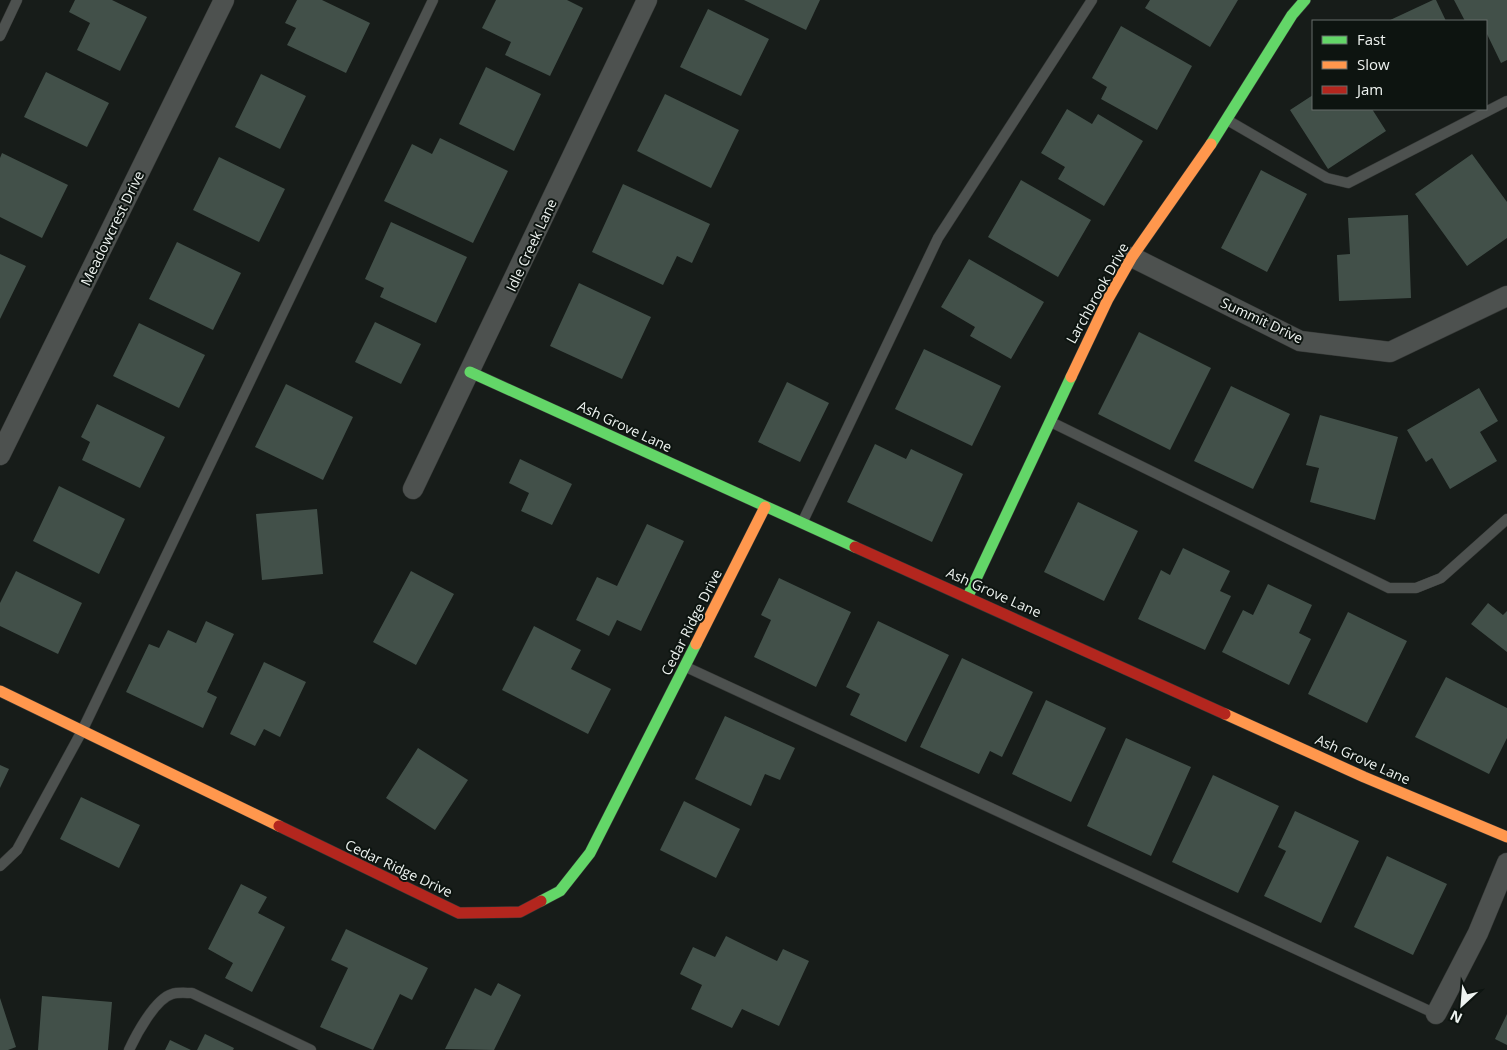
<svg xmlns="http://www.w3.org/2000/svg" width="1507" height="1050" font-family="'Open Sans',sans-serif">
	<rect width="100%" height="100%" fill="#171c19"/>
	<path fill="#425049" d="M 75,0 L 112,0 L 147,17 L 120,71 L 77,50 L 90,23 L 69,12 Z
		M 297,0 L 322,0 L 370,23 L 346,73 L 287,45 L 296,28 L 285,23 Z
		M 496,0 L 567,0 L 583,8 L 550,76 L 505,55 L 511,42 L 482,28 Z
		M 744,0 L 820,0 L 806,30 Z
		M 1150,0 L 1238,0 L 1210,47 L 1145,8 Z
		M 1433,0 L 1436,0 L 1446,21 L 1388,21 Z
		M 1454,0 L 1507,0 L 1507,60 L 1501,63 L 1486,32 L 1486,21 L 1465,21 Z
		M 708,9 L 769,39 L 741,96 L 680,67 Z
		M 1121,26 L 1192,66 L 1157,130 L 1101,99 L 1107,87 L 1092,78 Z
		M 486,67 L 541,94 L 514,151 L 459,124 Z
		M 46,72 L 109,103 L 87,147 L 24,117 Z
		M 261,74 L 306,96 L 280,149 L 235,127 Z
		M 665,94 L 739,130 L 711,188 L 637,151 Z
		M 1313,95 L 1313,109 L 1372,109 L 1386,131 L 1328,169 L 1290,110 Z
		M 1067,109 L 1092,124 L 1098,114 L 1143,141 L 1104,206 L 1058,179 L 1065,167 L 1041,153 Z
		M 440,138 L 508,171 L 473,243 L 384,201 L 412,144 L 432,154 Z
		M 2,153 L 68,185 L 42,238 L 0,217 L 0,158 Z
		M 1472,154 L 1507,202 L 1507,238 L 1467,266 L 1415,194 Z
		M 219,157 L 285,189 L 259,242 L 193,210 Z
		M 1261,170 L 1307,194 L 1267,272 L 1221,248 Z
		M 1021,180 L 1091,220 L 1058,277 L 988,237 Z
		M 623,184 L 710,224 L 692,263 L 677,256 L 663,285 L 592,252 Z
		M 1408,215 L 1411,298 L 1339,301 L 1337,255 L 1350,254 L 1348,218 Z
		M 391,222 L 467,257 L 436,323 L 380,297 L 384,288 L 365,279 Z
		M 177,242 L 241,273 L 213,330 L 149,299 Z
		M 0,254 L 26,266 L 0,319 Z
		M 969,259 L 1044,302 L 1011,359 L 970,336 L 975,327 L 941,307 Z
		M 579,283 L 651,317 L 622,379 L 550,346 Z
		M 375,322 L 421,344 L 401,384 L 355,362 Z
		M 139,323 L 205,355 L 179,408 L 113,376 Z
		M 1139,332 L 1211,368 L 1170,450 L 1098,414 Z
		M 924,349 L 1001,386 L 972,446 L 895,409 Z
		M 787,382 L 829,403 L 800,462 L 758,442 Z
		M 286,384 L 353,417 L 323,480 L 255,447 Z
		M 1231,386 L 1290,414 L 1253,489 L 1194,461 Z
		M 1479,388 L 1498,421 L 1480,432 L 1497,461 L 1450,489 L 1432,458 L 1426,462 L 1407,430 Z
		M 97,404 L 165,437 L 140,488 L 82,460 L 90,442 L 81,437 Z
		M 1320,415 L 1398,437 L 1375,520 L 1310,502 L 1319,468 L 1306,465 Z
		M 875,444 L 906,459 L 911,449 L 963,474 L 932,542 L 847,502 Z
		M 520,459 L 572,484 L 552,525 L 521,511 L 529,493 L 509,483 Z
		M 59,486 L 125,519 L 99,574 L 33,541 Z
		M 1078,502 L 1138,531 L 1104,601 L 1044,572 Z
		M 317,509 L 323,574 L 262,580 L 256,514 Z
		M 647,524 L 684,541 L 641,631 L 617,620 L 609,636 L 576,620 L 597,577 L 617,586 Z
		M 1183,548 L 1230,571 L 1220,591 L 1231,596 L 1205,650 L 1138,619 L 1161,570 L 1170,575 Z
		M 16,571 L 82,603 L 58,654 L 0,626 L 0,603 Z
		M 411,571 L 454,594 L 416,665 L 373,642 Z
		M 779,578 L 851,612 L 816,687 L 754,657 L 771,620 L 761,615 Z
		M 1268,584 L 1312,605 L 1299,633 L 1311,639 L 1289,685 L 1222,652 L 1243,610 L 1253,615 Z
		M 1488,603 L 1503,615 L 1507,611 L 1507,652 L 1471,624 Z
		M 1348,612 L 1407,641 L 1367,723 L 1308,694 Z
		M 206,621 L 234,634 L 207,692 L 217,697 L 203,728 L 126,692 L 149,644 L 159,648 L 168,630 L 196,643 Z
		M 878,621 L 949,655 L 906,742 L 850,715 L 860,694 L 846,687 Z
		M 534,626 L 581,650 L 571,669 L 611,689 L 588,734 L 502,690 Z
		M 962,658 L 1033,692 L 1002,757 L 990,751 L 979,774 L 920,747 Z
		M 264,662 L 306,682 L 280,737 L 264,729 L 255,746 L 230,734 Z
		M 1446,677 L 1507,708 L 1507,738 L 1489,774 L 1415,737 Z
		M 1046,700 L 1106,728 L 1071,802 L 1012,774 Z
		M 725,716 L 795,748 L 780,780 L 765,774 L 751,806 L 695,779 Z
		M 1126,738 L 1191,767 L 1151,856 L 1087,826 Z
		M 418,748 L 468,780 L 435,830 L 386,798 Z
		M 0,765 L 9,769 L 0,788 Z
		M 1213,775 L 1279,806 L 1238,893 L 1172,862 Z
		M 81,797 L 140,825 L 119,868 L 60,839 Z
		M 684,801 L 740,829 L 716,878 L 660,850 Z
		M 1295,811 L 1359,841 L 1321,923 L 1264,896 L 1286,851 L 1278,847 Z
		M 1387,856 L 1447,884 L 1413,955 L 1354,927 Z
		M 241,884 L 267,897 L 258,913 L 285,927 L 252,992 L 225,978 L 233,963 L 208,949 Z
		M 346,929 L 428,968 L 412,1000 L 400,994 L 373,1050 L 320,1027 L 348,968 L 331,960 Z
		M 726,936 L 777,961 L 783,949 L 809,961 L 779,1026 L 742,1009 L 732,1028 L 691,1009 L 702,985 L 680,974 L 693,947 L 715,957 Z
		M 498,983 L 521,995 L 494,1050 L 445,1049 L 475,988 L 491,996 Z
		M 42,996 L 112,1002 L 108,1050 L 38,1050 Z
		M 0,998 L 16,1047 L 8,1050 L 0,1050 Z
		M 1507,1014 L 1507,1045 L 1495,1039 Z
		M 205,1034 L 234,1048 L 233,1050 L 197,1050 Z
		M 170,1040 L 191,1050 L 165,1050 Z"/>
	<g fill="none" stroke-linecap="round" stroke-linejoin="round">
		<g stroke="#363937" stroke-width="11">
			<path id="lane" d="M 0,36 L 17,0
				M 1229,121 L 1327,178 L 1348,183 L 1507,101
				M 1051,422 L 1389,588 L 1416,588 L 1441,578 L 1507,519
				M 803,521 L 938,238 L 1092,0
				M 686,667 L 1436,1014
				M 0,866 L 17,850 L 82,731 L 433,0
				M 129,1050 C 136,1035 155,999 172,994 C 178,992 186,993 192,993 L 311,1050"/>
		</g>
		<g stroke="#363937" stroke-width="21">
			<path id="street" d="M 1132,257 L 1300,341 L 1390,352 L 1507,296
				M 0,455 L 224,0
				M 413,489 L 647,0
				M 1436,1014 L 1478,933 L 1507,863"/>
		</g>
		<g stroke="#363937" stroke-width="12">
			<path id="fast" d="M 1211,144 L 1292,15 L 1305,0
				M 470,372 L 855,547
				M 968,596 L 1071,377
				M 541,901 L 560,891 L 590,853 L 696,644"/>
		</g>
		<g stroke="#363937" stroke-width="12">
			<path id="slow" d="M 1071,377 L 1108,299 L 1132,257 L 1211,144
				M 696,644 L 765,507
				M 0,691 L 279,826
				M 1225,714 L 1364,777 L 1507,837"/>
		</g>
		<g stroke="#363937" stroke-width="12">
			<path id="jam" d="M 855,547 L 1225,714
				M 279,826 L 459,913 L 520,912 L 541,901"/>
		</g>
		<use href="#lane" stroke="#4d514f" stroke-width="10"/>
		<use href="#street" stroke="#4d514f" stroke-width="20"/>
		<use href="#fast" stroke="#63d668" stroke-width="11"/>
		<use href="#slow" stroke="#ff974d" stroke-width="11"/>
		<use href="#jam" stroke="#b3261e" stroke-width="11"/>
	</g>
	<g text-anchor="middle" dominant-baseline="central" stroke-width="4" stroke-linejoin="round" paint-order="stroke">
		<g font-size="14" fill="#eef3f0" stroke="#0d1410">
			<text transform="translate(112 228) rotate(-64)">Meadowcrest Drive</text>
			<text transform="translate(531 245) rotate(-65)">Idle Creek Lane</text>
			<text transform="translate(1097 293) rotate(-61)">Larchbrook Drive</text>
			<text transform="translate(1262 320) rotate(25)">Summit Drive</text>
			<text transform="translate(625 426) rotate(25)">Ash Grove Lane</text>
			<text transform="translate(994 592) rotate(24)">Ash Grove Lane</text>
			<text transform="translate(691 622) rotate(-63)">Cedar Ridge Drive</text>
			<text transform="translate(1363 759) rotate(24)">Ash Grove Lane</text>
			<text transform="translate(399 868) rotate(25)">Cedar Ridge Drive</text>
		</g>
	</g>
	<rect x="1312" y="20" width="175" height="90" fill="#0d1410" stroke="#676d6a"/>
	<rect x="1322" y="36" width="25" height="8" fill="#63d668" stroke="#676d6a"/>
	<text x="1357" y="45" font-size="15" fill="#eef3f0">Fast</text>
	<rect x="1322" y="61" width="25" height="8" fill="#ff974d" stroke="#676d6a"/>
	<text x="1357" y="70" font-size="15" fill="#eef3f0">Slow</text>
	<rect x="1322" y="86" width="25" height="8" fill="#b3261e" stroke="#676d6a"/>
	<text x="1357" y="95" font-size="15" fill="#eef3f0">Jam</text>
	<g transform="translate(1462 1005) rotate(206)" stroke="#0d1410" stroke-width="4" paint-order="stroke">
	<path d="M0-4L9 19L0 12L-9 19Z" fill="#eef3f0"/>
	<text y="-8" font-size="14" font-weight="bold" text-anchor="middle" fill="#eef3f0">N</text>
	</g>
</svg>
